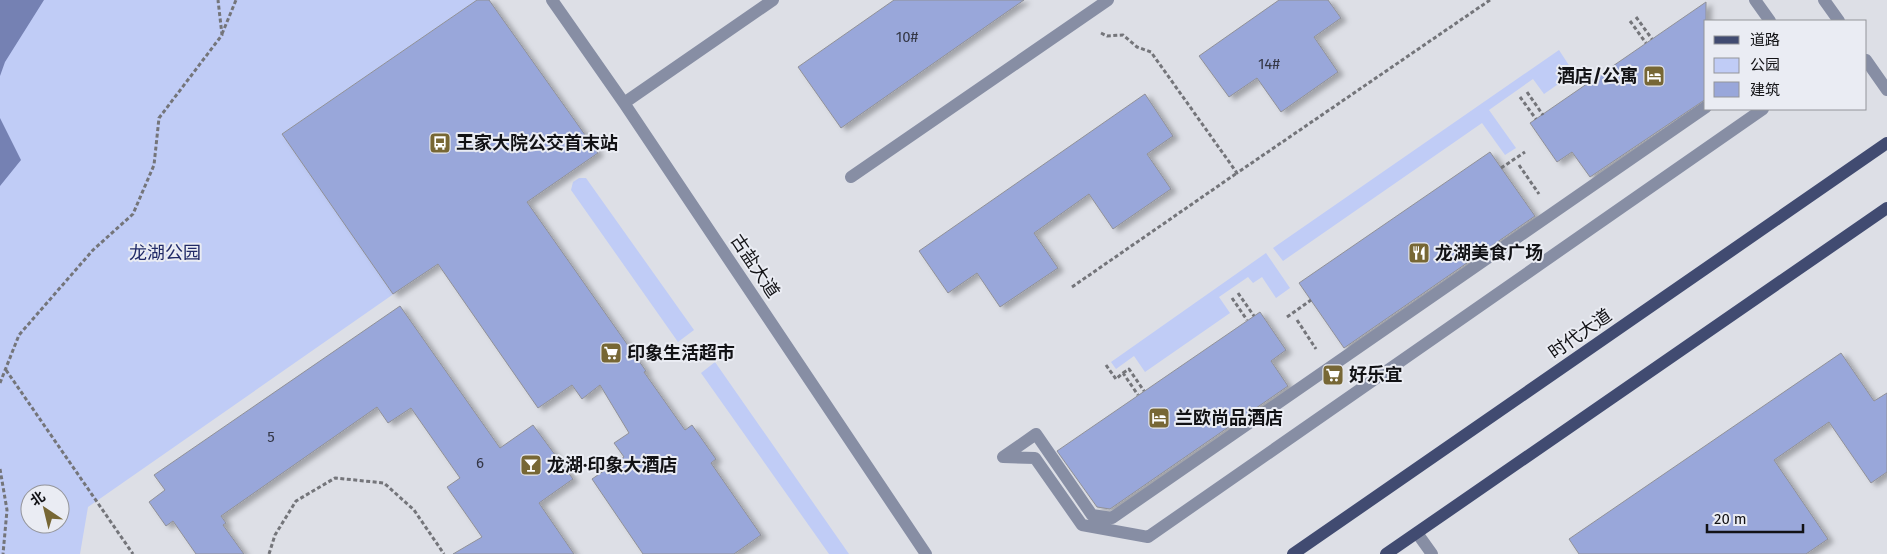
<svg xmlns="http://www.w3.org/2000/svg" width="1887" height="554" font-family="'Fira Sans','Noto Sans SC',sans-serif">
	<defs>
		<filter id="shadow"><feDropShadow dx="5.5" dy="3" stdDeviation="2.5" flood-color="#0004"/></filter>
	</defs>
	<rect width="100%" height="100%" fill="#dddfe6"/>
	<path fill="#c0ccf6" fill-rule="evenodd" d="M 0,0 L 477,0 L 282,134 L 395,293 L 88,507 L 80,554 L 0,554 ZM 30,494 L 60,494 L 60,524 L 30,524 Z
		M 1559,50 L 1574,73 L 1544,94 L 1533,79 L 1489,110 L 1516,148 L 1505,155 L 1482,123 L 1283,261 L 1273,248 Z
		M 579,178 L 586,178 L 694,330 L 678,342 L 571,190 L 573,182 Z
		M 1266,253 L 1290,288 L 1276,298 L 1262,277 L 1253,283 L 1248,277 L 1219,297 L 1230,313 L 1145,372 L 1134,356 L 1116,369 L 1111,362 Z
		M 715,362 L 849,554 L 829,554 L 701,373 Z"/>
	<path fill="#7581b3" d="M 0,0 L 44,0 L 5,62 L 0,76 Z
		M 0,118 L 21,160 L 0,186 Z"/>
	<path fill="#99a7da" stroke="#909198" filter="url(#shadow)" d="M 477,0 L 489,0 L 598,153 L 527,202 L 646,371 L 644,372 L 685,430 L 692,425 L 716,459 L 711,463 L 761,535 L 734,554 L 643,554 L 592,479 L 624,457 L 614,443 L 629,433 L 600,385 L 582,399 L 572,385 L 538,408 L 438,264 L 393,294 L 282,134 Z
		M 894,0 L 1024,0 L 841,128 L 798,67 Z
		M 1279,0 L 1328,0 L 1341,18 L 1314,37 L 1338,72 L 1281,112 L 1257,78 L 1229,97 L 1199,56 Z
		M 1706,2 L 1706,99 L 1590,177 L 1572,152 L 1557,162 L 1530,123 Z
		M 1145,94 L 1173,136 L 1147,154 L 1171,189 L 1113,229 L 1089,194 L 1034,233 L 1058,268 L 1000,307 L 977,273 L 948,293 L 919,251 Z
		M 1490,152 L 1535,216 L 1344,348 L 1299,283 Z
		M 400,306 L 500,448 L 533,425 L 573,479 L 539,503 L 574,554 L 453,554 L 482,537 L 447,487 L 460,478 L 411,408 L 388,423 L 377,407 L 221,516 L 226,523 L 223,525 L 244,554 L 196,554 L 173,521 L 166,526 L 149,502 L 165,490 L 154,475 Z
		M 1260,312 L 1286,350 L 1271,361 L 1288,386 L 1110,509 L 1097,507 L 1057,451 Z
		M 1841,353 L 1874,401 L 1887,393 L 1887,472 L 1871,483 L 1829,422 L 1774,460 L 1828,539 L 1806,554 L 1579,554 L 1569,539 Z"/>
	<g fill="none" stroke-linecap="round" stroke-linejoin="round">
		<path stroke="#74757a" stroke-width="3" stroke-dasharray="4 2.5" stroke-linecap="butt" d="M 1636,17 L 1652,39
			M 1630,21 L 1646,43
			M 1101,33 L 1107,36 L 1123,35 L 1137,47 L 1151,52 L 1237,173 L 1490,0
			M 222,34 L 236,0
			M 1527,92 L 1543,115
			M 1520,97 L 1536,119
			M 1519,165 L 1539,194
			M 1501,168 L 1525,152
			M 1072,287 L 1237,173
			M 1238,293 L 1254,316
			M 1232,298 L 1247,320
			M 1287,317 L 1311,300
			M 1297,320 L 1316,349
			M 1106,365 L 1116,379 L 1123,373 L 1138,395
			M 6,370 L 133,554
			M 1123,373 L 1129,369 L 1144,391
			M 0,383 L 19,335 L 93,250 L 133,214 L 154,165 L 159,118 L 222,35 L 218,0
			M 0,469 L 7,510 L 3,554
			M 269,554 L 275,535 L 296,501 L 335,478 L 384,483 L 414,510 L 444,554"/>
		<path stroke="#878ea4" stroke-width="12" d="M 552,0 L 624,103 L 926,554
			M 1755,0 L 1770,21
			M 1824,0 L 1839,21
			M 1866,60 L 1887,90
			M 624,103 L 773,0
			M 1706,107 L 1112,518 L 1092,515 L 1036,434 L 1003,457 L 1035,458 L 1082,525 L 1148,537 L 1763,109
			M 851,177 L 1108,0
			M 1417,533 L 1432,554"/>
		<path stroke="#414b71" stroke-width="12" d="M 1293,554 L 1887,143
			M 1386,554 L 1887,208"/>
	</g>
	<defs>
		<g id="hotel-square" transform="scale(1.125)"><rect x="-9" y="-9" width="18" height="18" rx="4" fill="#776735" stroke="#eaecf3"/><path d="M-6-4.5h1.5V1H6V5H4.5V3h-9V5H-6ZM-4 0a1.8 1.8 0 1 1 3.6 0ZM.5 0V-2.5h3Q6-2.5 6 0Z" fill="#fff"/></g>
		<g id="bus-square" transform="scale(1.125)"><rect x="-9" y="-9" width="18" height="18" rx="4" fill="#776735" stroke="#eaecf3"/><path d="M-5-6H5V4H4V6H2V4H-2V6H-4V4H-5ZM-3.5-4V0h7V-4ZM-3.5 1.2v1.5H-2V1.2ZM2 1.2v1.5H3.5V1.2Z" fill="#fff"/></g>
		<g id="restaurant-square" transform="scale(1.125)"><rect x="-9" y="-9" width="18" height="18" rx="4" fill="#776735" stroke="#eaecf3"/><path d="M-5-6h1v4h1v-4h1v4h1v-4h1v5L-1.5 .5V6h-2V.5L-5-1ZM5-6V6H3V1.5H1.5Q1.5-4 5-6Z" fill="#fff"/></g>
		<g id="supermarket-square" transform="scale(1.125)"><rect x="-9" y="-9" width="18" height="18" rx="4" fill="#776735" stroke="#eaecf3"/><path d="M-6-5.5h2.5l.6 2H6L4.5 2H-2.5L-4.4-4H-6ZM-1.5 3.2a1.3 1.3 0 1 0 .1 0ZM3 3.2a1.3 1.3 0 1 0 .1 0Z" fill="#fff"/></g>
		<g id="bar-square" transform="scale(1.125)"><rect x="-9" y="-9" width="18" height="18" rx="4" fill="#776735" stroke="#eaecf3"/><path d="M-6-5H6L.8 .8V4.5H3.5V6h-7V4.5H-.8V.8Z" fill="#fff"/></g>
	</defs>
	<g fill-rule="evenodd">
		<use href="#hotel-square" x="1654" y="76"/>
		<use href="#bus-square" x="440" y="143"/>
		<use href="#restaurant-square" x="1419" y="253"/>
		<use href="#supermarket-square" x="611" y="353"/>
		<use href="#supermarket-square" x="1333" y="375"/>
		<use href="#hotel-square" x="1159" y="418"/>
		<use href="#bar-square" x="531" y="465"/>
	</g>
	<g text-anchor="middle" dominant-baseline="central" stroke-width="4" stroke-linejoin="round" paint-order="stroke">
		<g font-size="15" fill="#343746">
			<text x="907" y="37">10#</text>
			<text x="1269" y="64">14#</text>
			<text x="271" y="437">5</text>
			<text x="480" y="463">6</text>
		</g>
		<g font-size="18" font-weight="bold" fill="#121215" stroke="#eaecf3" text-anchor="start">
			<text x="1638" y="76" text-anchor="end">酒店/公寓</text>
			<text x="456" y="143">王家大院公交首末站</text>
			<text x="1435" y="253">龙湖美食广场</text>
			<text x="627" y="353">印象生活超市</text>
			<text x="1349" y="375">好乐宜</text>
			<text x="1175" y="418">兰欧尚品酒店</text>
			<text x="547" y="465">龙湖·印象大酒店</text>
		</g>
		<g font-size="18" fill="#212a67" stroke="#eaecf3">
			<text x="165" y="253">龙湖公园</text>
		</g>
		<g font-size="18" fill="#121215" stroke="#eaecf3">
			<text transform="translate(755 266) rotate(56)">古盐大道</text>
			<text transform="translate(1580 334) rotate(-35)">时代大道</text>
		</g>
	</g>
	<rect x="1704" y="20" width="162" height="90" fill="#eaecf3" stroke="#94959a"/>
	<rect x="1714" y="36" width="25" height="8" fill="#414b71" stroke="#94959a"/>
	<text x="1750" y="45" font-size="15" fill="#121215">道路</text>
	<rect x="1714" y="58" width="25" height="15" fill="#c0ccf6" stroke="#94959a"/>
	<text x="1750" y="70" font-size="15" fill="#121215">公园</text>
	<rect x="1714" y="82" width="25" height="15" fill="#99a7da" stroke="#94959a"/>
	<text x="1750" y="95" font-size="15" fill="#121215">建筑</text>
	<g transform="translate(45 509) rotate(325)"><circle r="24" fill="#eaecf3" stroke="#94959a"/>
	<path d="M0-4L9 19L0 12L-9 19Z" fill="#776735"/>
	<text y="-8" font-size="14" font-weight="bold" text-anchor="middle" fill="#121215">北</text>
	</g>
	<path d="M1707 524v8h96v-8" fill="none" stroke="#121215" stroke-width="2.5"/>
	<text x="1714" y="524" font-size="15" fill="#121215" stroke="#eaecf3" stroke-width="4" paint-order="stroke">20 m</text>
</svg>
